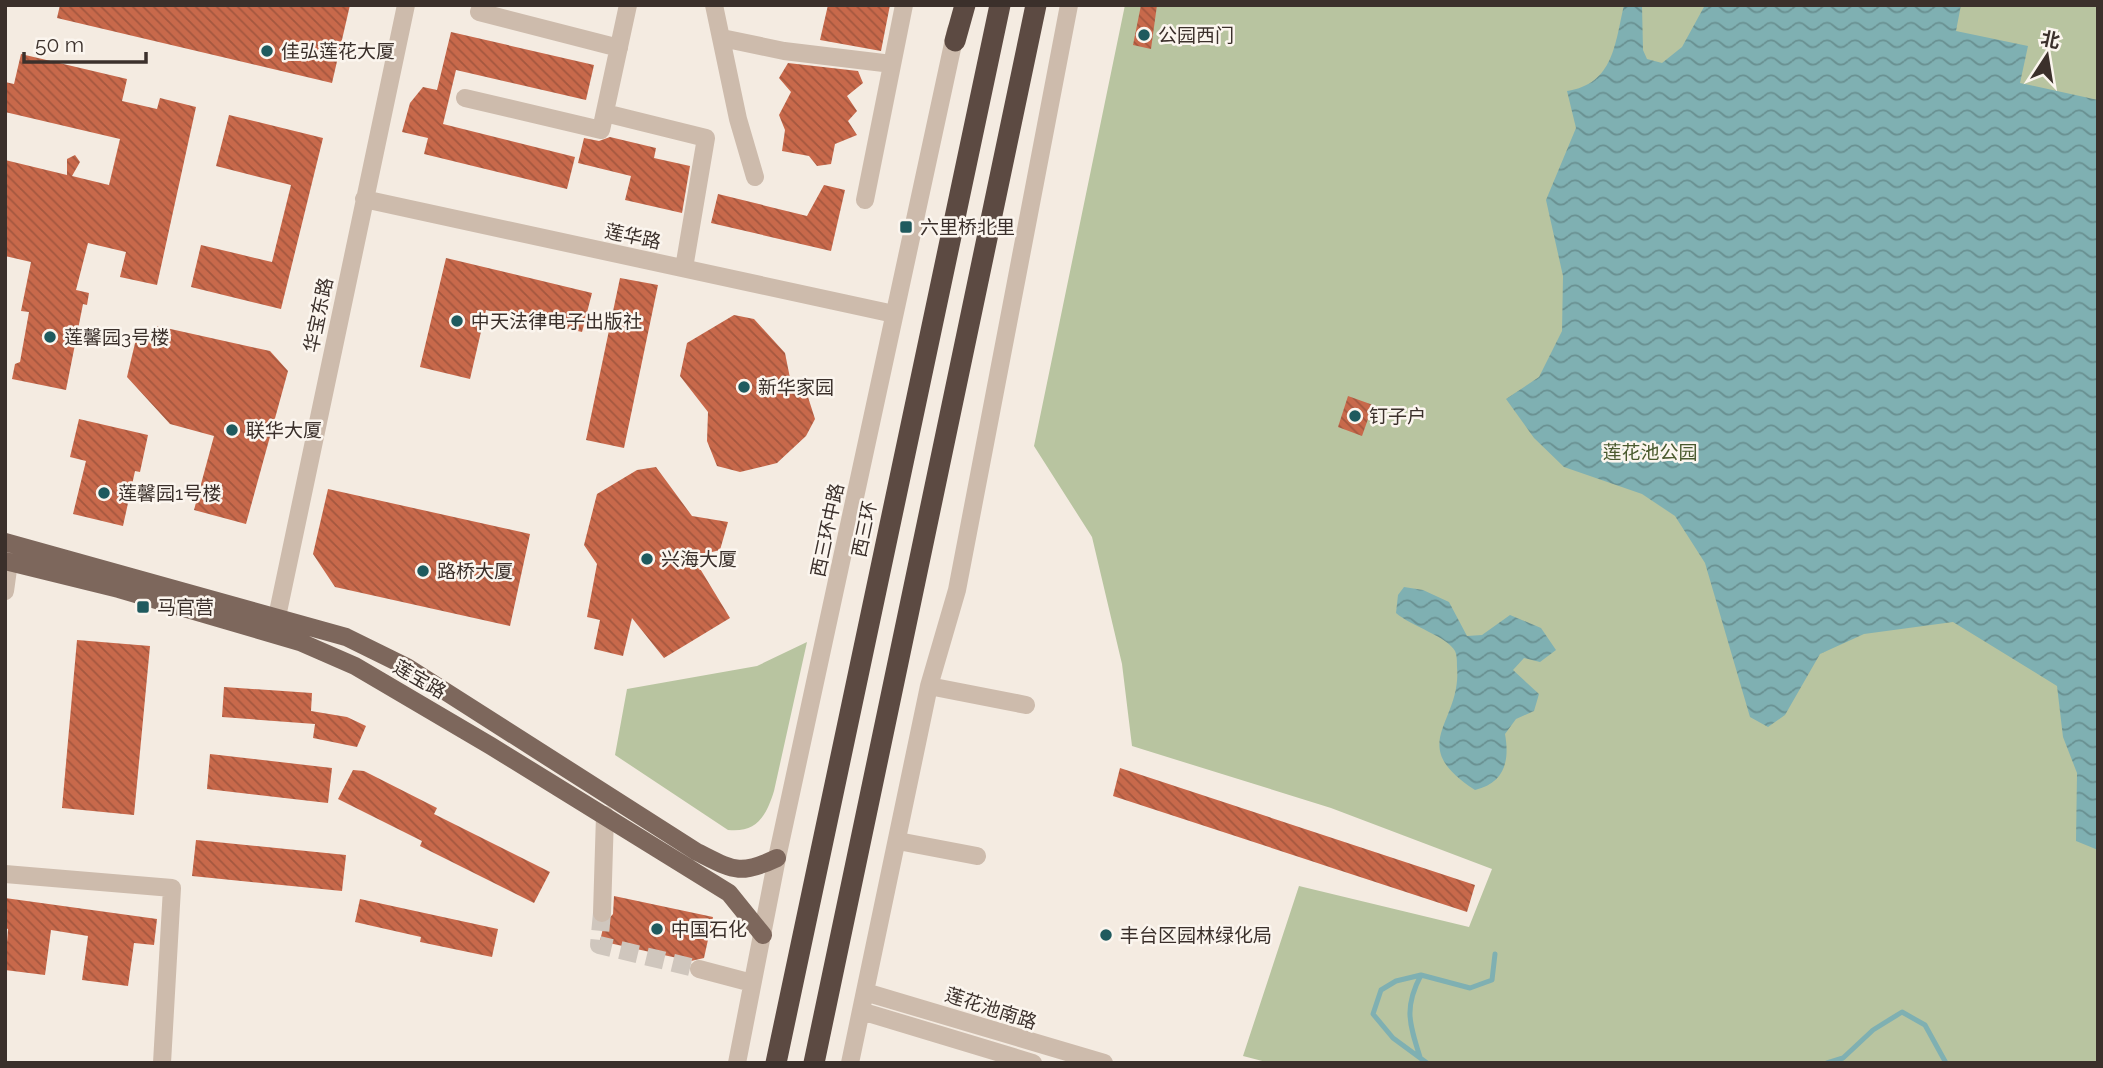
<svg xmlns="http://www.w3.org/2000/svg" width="2103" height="1068" font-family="Raleway,'Noto Sans SC',sans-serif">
	<defs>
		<pattern id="water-waves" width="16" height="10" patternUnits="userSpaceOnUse" patternTransform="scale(1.75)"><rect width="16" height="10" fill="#7fb0b2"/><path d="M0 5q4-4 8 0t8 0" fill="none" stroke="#699091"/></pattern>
		<pattern id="building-back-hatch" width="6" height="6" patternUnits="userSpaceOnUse" patternTransform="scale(1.75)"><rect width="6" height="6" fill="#c8694b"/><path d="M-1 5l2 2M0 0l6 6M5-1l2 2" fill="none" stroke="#a4573f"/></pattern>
	</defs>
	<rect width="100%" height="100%" fill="#f4ebe1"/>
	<path fill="#b8c4a0" d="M 1125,5 L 2098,5 L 2098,1063 L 1270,1063 L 1243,1056 L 1299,886 L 1469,927 L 1492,869 L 1331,808 L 1132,746 L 1122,664 L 1092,537 L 1034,446 Z
		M 807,642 L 774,791 C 766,817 756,833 728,830 L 615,755 L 627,689 L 757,666 Z"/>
	<path fill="url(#water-waves)" d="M 1624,5 L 1642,5 L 1643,50 L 1647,59 L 1662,63 L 1682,47 L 1705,5 L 1961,5 L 1956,31 L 2028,46 L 2020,83 L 2098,100 L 2098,850 L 2076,841 L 2077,773 L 2063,737 L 2057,686 L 1953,622 L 1864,634 L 1820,654 L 1785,715 L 1768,727 L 1750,717 L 1705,563 L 1675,516 L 1642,494 L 1564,467 L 1534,438 L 1506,399 L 1539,377 L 1562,331 L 1563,276 L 1546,200 L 1576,128 L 1567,91 C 1614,84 1615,43 1624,5 Z
		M 1404,587 L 1423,590 L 1449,602 L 1467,636 L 1482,635 L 1510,615 L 1541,628 L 1556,650 L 1540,662 L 1524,658 L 1513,670 L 1539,694 L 1534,711 L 1516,719 L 1505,734 C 1510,762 1504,783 1475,790 C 1404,744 1462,724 1457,667 C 1457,662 1457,655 1455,651 C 1448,637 1411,626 1396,613 L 1398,595 Z"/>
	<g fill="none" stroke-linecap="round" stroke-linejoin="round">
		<path stroke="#7fb0b2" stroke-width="5" d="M 1420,1057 C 1409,1023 1404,1007 1421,975
			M 1427,1063 L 1393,1038 L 1373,1014 L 1381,990 L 1396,981 L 1421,975 L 1470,988 L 1492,980 L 1495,954
			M 1827,1063 L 1843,1058 L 1873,1030 L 1902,1012 L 1925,1025 L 1946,1063"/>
	</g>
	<path fill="url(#building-back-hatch)" d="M 60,5 L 350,5 L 332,83 L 57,18 Z
		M 828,5 L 890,5 L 881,51 L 820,40 Z
		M 1141,5 L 1157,5 L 1151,49 L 1133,45 Z
		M 451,32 L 594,65 L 586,100 L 456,70 L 443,124 L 575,157 L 567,189 L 424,154 L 428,138 L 402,132 L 410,103 L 423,87 L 437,90 Z
		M 21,54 L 127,79 L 122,101 L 157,109 L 160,98 L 196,107 L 157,285 L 120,277 L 126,252 L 88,243 L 76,290 L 89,293 L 87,305 L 83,304 L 66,390 L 12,379 L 15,364 L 20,362 L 29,312 L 21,311 L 31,262 L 5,256 L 5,160 L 67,175 L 67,159 L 75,155 L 80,162 L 72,176 L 109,185 L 120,139 L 5,112 L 5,82 L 14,84 Z
		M 788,63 L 858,71 L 863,83 L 847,96 L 857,111 L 848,121 L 857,135 L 835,144 L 831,164 L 817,166 L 809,156 L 782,151 L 785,130 L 779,115 L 791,92 L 779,78 Z
		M 229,115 L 323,138 L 281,309 L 191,287 L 201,245 L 272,262 L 291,185 L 216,166 Z
		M 610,137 L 656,148 L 654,158 L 690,166 L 682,213 L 625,200 L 631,176 L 578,163 L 584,138 L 599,141 Z
		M 824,185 L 845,190 L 831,251 L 711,223 L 718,194 L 807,216 Z
		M 446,258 L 592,293 L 582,332 L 486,310 L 470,379 L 420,367 Z
		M 620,278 L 658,285 L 624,448 L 586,440 Z
		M 734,315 L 754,319 L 785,353 L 790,378 L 808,397 L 815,419 L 806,436 L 777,463 L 740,472 L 717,466 L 707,441 L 708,412 L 680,376 L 687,343 Z
		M 157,326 L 270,351 L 288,371 L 246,524 L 194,510 L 214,436 L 170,424 L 127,377 L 136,339 Z
		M 1348,396 L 1373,405 L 1362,436 L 1338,427 Z
		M 79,419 L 148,435 L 140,472 L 135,471 L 123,526 L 73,514 L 86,461 L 70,457 Z
		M 656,467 L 692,516 L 728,522 L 720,550 L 700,555 L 699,567 L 730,618 L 664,658 L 632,618 L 623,656 L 594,649 L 600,620 L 587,617 L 597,564 L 584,545 L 597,494 L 637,470 Z
		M 328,489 L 530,534 L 510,626 L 335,587 L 313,554 Z
		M 77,640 L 150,646 L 134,815 L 62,808 Z
		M 224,687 L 312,693 L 311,711 L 347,717 L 366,726 L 357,747 L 313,738 L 315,724 L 222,717 Z
		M 210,754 L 332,768 L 328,803 L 207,789 Z
		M 1120,768 L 1475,885 L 1467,912 L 1113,796 Z
		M 353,770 L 364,771 L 437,808 L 434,814 L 550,872 L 534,903 L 420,846 L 422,841 L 338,799 Z
		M 196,840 L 346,855 L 342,891 L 192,876 Z
		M 614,896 L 713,917 L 704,958 L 691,961 L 600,941 L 604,924 L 613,914 Z
		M 5,898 L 157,919 L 154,945 L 134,943 L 128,986 L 82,980 L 88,936 L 51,930 L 45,975 L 5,970 L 8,929 L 5,928 Z
		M 360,899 L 498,929 L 492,957 L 420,942 L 421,937 L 355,922 Z"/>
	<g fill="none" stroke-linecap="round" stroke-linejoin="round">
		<path stroke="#cfc6bd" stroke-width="18" stroke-dasharray="18 9" stroke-linecap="butt" d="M 602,913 L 599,945 L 699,969"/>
		<path stroke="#cdbbac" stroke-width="18" d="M 714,5 L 738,119 L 755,177
			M 479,12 L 619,48
			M 722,38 L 784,51 L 892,64
			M 465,98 L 601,130 L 628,5
			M 605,113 L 706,138 L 684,268
			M 364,199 L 894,314
			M 865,200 L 904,5
			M 5,591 L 9,562
			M 274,631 L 406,5
			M 929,686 L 1026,705
			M 898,841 L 977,856
			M 5,874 L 172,888 L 162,1063
			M 602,913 L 605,815
			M 699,969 L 752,983
			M 865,992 L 1104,1063
			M 861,1011 L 1033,1063
			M 737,1063 L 777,858 L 956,30
			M 850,1063 L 929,686 L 957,590 L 1069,5"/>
		<path stroke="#7d675c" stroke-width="18" d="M 5,542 L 346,637 L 407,667 L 697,852 C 733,870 739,876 777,858
			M 5,561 L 119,589 L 300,642 L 355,666 L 491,746 L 729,893 L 763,935"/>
		<path stroke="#5c4a42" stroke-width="21" d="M 955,41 L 965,5
			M 776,1063 L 1000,5
			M 814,1063 L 1036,5"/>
	</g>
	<g fill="#1f5a5e" stroke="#fbf5ee" stroke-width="2.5">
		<circle cx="1144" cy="35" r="7"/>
		<circle cx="267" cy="51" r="7"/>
		<rect x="899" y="220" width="14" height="14" rx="3.5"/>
		<circle cx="457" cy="321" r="7"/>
		<circle cx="50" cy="337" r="7"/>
		<circle cx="744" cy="387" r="7"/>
		<circle cx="1355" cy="416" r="7"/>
		<circle cx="232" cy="430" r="7"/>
		<circle cx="104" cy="493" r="7"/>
		<circle cx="647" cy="559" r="7"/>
		<circle cx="423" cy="571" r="7"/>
		<rect x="136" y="600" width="14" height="14" rx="3.5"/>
		<circle cx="657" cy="929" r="7"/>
		<circle cx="1106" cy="935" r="7"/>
	</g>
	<g text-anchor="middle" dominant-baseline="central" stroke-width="5" stroke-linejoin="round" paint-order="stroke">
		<g font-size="19" fill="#3b302b" stroke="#fbf5ee" text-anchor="start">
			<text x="1158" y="35">公园西门</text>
			<text x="281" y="51">佳弘莲花大厦</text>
			<text x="920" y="227">六里桥北里</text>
			<text x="471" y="321">中天法律电子出版社</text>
			<text x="64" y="337">莲馨园3号楼</text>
			<text x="758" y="387">新华家园</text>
			<text x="1369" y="416">钉子户</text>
			<text x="246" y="430">联华大厦</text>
			<text x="118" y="493">莲馨园1号楼</text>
			<text x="661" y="559">兴海大厦</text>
			<text x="437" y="571">路桥大厦</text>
			<text x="157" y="607">马官营</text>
			<text x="671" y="929">中国石化</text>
			<text x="1120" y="935">丰台区园林绿化局</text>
		</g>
		<g font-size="19" fill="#3b302b" stroke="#fbf5ee">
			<text transform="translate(633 236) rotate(12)">莲华路</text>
			<text transform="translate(318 315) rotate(-78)">华宝东路</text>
			<text transform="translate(864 529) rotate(-78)">西三环</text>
			<text transform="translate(827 530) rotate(-78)">西三环中路</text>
			<text transform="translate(420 679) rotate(30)">莲宝路</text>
			<text transform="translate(991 1008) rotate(18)">莲花池南路</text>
		</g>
		<g font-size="19" fill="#4a5a2e" stroke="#fbf5ee">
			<text x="1650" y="452">莲花池公园</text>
		</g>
	</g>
	<rect width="2103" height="1068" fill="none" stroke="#3b302b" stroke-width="14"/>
	<g transform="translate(2047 56) rotate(12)" stroke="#fbf5ee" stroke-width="5" paint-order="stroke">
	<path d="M0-5L12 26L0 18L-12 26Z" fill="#3b302b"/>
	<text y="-10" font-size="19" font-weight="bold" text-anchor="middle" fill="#3b302b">北</text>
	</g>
	<path d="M24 52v10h122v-10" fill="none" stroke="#3b302b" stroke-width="3.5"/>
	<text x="35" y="52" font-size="21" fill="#3b302b" stroke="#fbf5ee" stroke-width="5" paint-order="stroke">50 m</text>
</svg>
